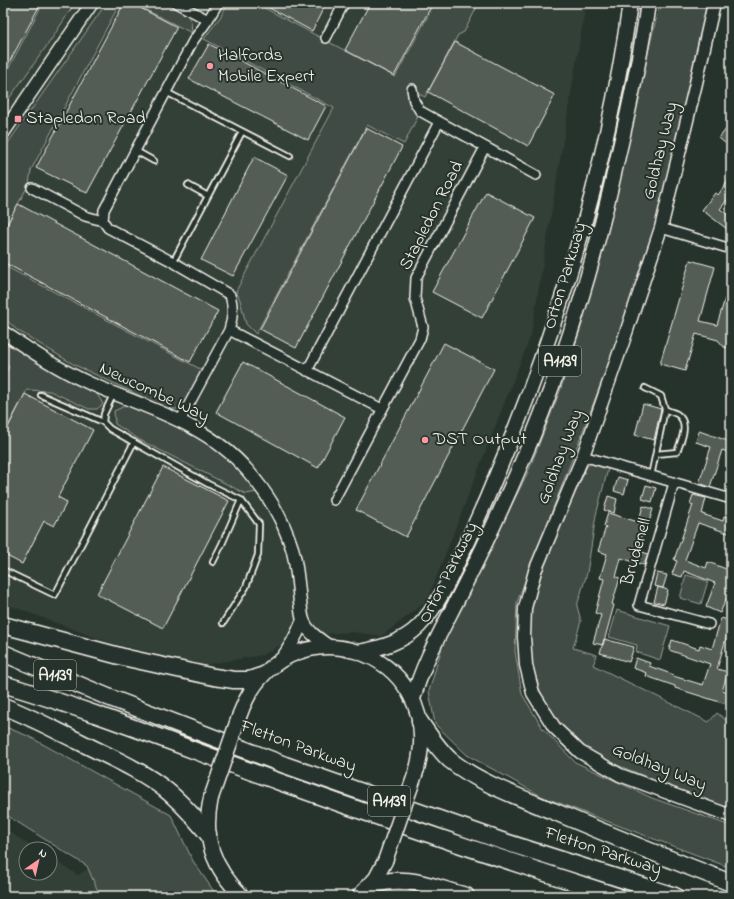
<svg xmlns="http://www.w3.org/2000/svg" width="734" height="899" font-family="'Indie Flower',sans-serif">
	<rect width="100%" height="100%" fill="#26332d"/>
	<filter id="ink" filterUnits="userSpaceOnUse"><feTurbulence type="fractalNoise" baseFrequency=".025" numOctaves="2"/><feDisplacementMap in="SourceGraphic" scale="8" xChannelSelector="R" yChannelSelector="G"/><feConvolveMatrix kernelMatrix="1 2 1 2 8 2 1 2 1" color-interpolation-filters="sRGB"/></filter>
	<g filter="url(#ink)">
		<path fill="#333f39" d="M 3,3 L 586,3 L 531,335 L 427,601 L 382,636 L 352,632 L 297,636 L 263,655 L 203,665 L 110,643 L 3,603 Z
			M 165,823 L 209,896 L 3,896 L 3,828 L 36,849 L 26,849 L 26,873 L 50,873 L 50,858 L 78,875 Z"/>
		<path fill="#414b45" stroke="#9a9e96" d="M 43,3 L 75,3 L 51,40 L 3,107 L 3,79 Z
			M 113,3 L 120,3 L 31,170 L 29,184 L 3,231 L 3,150 L 105,5 Z
			M 132,3 L 165,3 L 187,15 L 191,21 L 192,33 Z
			M 228,3 L 255,3 L 395,77 L 435,3 L 479,3 L 464,32 L 458,35 L 425,97 L 407,88 L 408,101 L 418,116 L 404,144 L 367,125 L 256,334 L 246,324 L 240,300 L 236,291 L 334,108 L 204,39 L 221,16 Z
			M 660,3 L 707,3 L 696,83 L 661,228 L 517,602 L 515,651 L 522,694 L 543,729 L 575,762 L 652,798 L 731,826 L 731,868 L 543,797 L 467,755 L 435,724 L 429,691 L 443,644 L 528,472 L 560,391 L 582,324 Z
			M 3,265 L 202,370 L 185,404 L 177,409 L 168,409 L 73,364 L 17,330 L 3,317 Z
			M 3,342 L 97,394 L 103,404 L 97,409 L 89,409 L 50,391 L 27,390 L 3,435 L 3,377 L 9,367 L 3,363 Z
			M 127,405 C 164,421 203,436 233,464 C 242,472 249,483 257,492 L 246,494 L 140,440 L 115,424 L 114,411 Z
			M 592,463 L 608,469 L 596,515 L 587,573 L 577,606 L 581,621 L 573,648 L 597,655 L 593,665 L 709,722 L 717,713 L 731,724 L 731,809 C 698,798 665,785 632,771 C 620,766 607,762 596,756 C 568,740 542,704 534,673 C 530,657 529,638 530,622 C 531,605 538,584 543,569 C 554,533 573,500 587,466 Z
			M 686,575 L 708,581 L 701,604 L 680,598 Z
			M 617,610 L 670,626 L 660,660 L 636,652 L 637,645 L 609,637 Z
			M 3,726 L 28,736 L 171,815 L 193,861 L 215,893 L 219,896 L 100,896 L 87,866 L 3,813 Z"/>
		<path fill="#525c55" stroke="#f4f1e8" d="M 3,3 L 41,3 L 3,74 Z
			M 124,3 L 131,3 L 177,27 L 87,193 L 36,168 Z
			M 260,3 L 326,3 L 312,31 Z
			M 370,3 L 433,3 L 394,76 L 345,50 Z
			M 455,42 L 555,95 L 528,146 L 428,92 Z
			M 209,44 L 326,106 L 308,140 L 189,79 Z
			M 731,123 L 731,148 L 719,138 Z
			M 366,128 L 402,147 L 296,348 L 260,329 Z
			M 254,157 L 288,175 L 233,276 L 201,260 Z
			M 731,177 L 731,195 L 720,209 L 731,217 L 731,232 L 702,210 L 715,193 L 718,195 Z
			M 486,192 L 535,218 L 482,318 L 432,292 Z
			M 18,204 L 218,311 L 190,362 L 3,262 L 3,232 Z
			M 690,260 L 715,267 L 700,321 L 717,325 L 729,285 L 731,285 L 731,349 L 724,347 L 718,340 L 696,334 L 685,371 L 660,364 Z
			M 444,343 L 494,369 L 406,537 L 356,510 Z
			M 243,362 L 345,417 L 318,468 L 216,412 Z
			M 25,394 L 93,430 L 58,497 L 67,502 L 54,526 L 44,521 L 22,564 L 3,554 L 3,437 Z
			M 643,404 L 661,409 L 654,440 L 635,435 Z
			M 699,431 L 731,442 L 731,453 L 722,450 L 710,487 L 699,483 L 711,447 L 696,442 Z
			M 163,467 L 229,501 L 163,628 L 97,594 Z
			M 618,477 L 628,480 L 624,494 L 614,491 Z
			M 646,485 L 656,488 L 652,502 L 642,499 Z
			M 693,495 L 706,498 L 702,514 L 723,521 L 724,516 L 731,518 L 731,534 L 698,523 L 685,560 L 706,568 L 708,562 L 731,571 L 728,579 L 731,580 L 731,588 L 720,613 L 706,607 L 715,583 L 684,571 L 682,577 L 672,574 L 677,561 L 674,560 L 693,505 L 690,504 Z
			M 608,496 L 617,499 L 614,513 L 604,510 Z
			M 643,506 L 653,509 L 649,522 L 639,520 Z
			M 608,513 L 645,524 L 637,550 L 648,554 L 644,565 L 621,558 L 616,577 L 620,578 L 612,604 L 614,605 L 603,645 L 593,643 L 601,615 L 595,613 L 604,579 L 600,578 L 607,554 L 598,551 L 606,527 L 604,526 Z
			M 657,573 L 667,575 L 663,588 L 654,586 Z
			M 658,587 L 668,590 L 664,604 L 654,602 Z
			M 721,618 L 731,621 L 717,669 L 728,672 L 722,691 L 730,693 L 726,704 L 675,688 L 675,686 L 646,676 L 647,673 L 633,668 L 636,658 L 650,663 L 649,666 L 674,675 L 673,676 L 703,685 L 710,664 L 669,650 L 672,640 L 699,649 L 700,645 L 712,649 Z
			M 604,639 L 634,647 L 629,662 L 600,653 Z"/>
		<g fill="none" stroke-linecap="round" stroke-linejoin="round">
			<g stroke="#f4f1e8" stroke-width="8">
				<path id="lane" d="M 166,92 L 290,156
					M 136,151 L 154,161
					M 188,185 L 208,196
					M 173,262 L 242,132
					M 645,388 L 661,396 L 665,409 L 651,476
					M 41,395 L 103,422 L 104,414 L 113,395
					M 103,422 L 110,429 L 208,484 L 241,500 L 259,524 L 258,555 L 246,587 L 223,623
					M 656,454 L 677,452 C 681,441 690,423 677,414 C 673,412 668,411 665,409
					M 213,562 L 222,544 L 241,500
					M 3,570 L 55,595 L 134,442"/>
			</g>
			<g stroke="#f4f1e8" stroke-width="12">
				<path id="street" d="M 176,3 L 208,20 L 193,41 L 104,210 L 103,221 L 108,228 L 173,262 L 230,295 C 234,308 233,318 229,330 L 180,421
					M 208,20 L 218,3
					M 326,38 L 344,3
					M 412,89 L 414,101 L 420,111 L 536,175
					M 32,188 L 85,216 L 103,221
					M 661,228 L 731,249
					M 229,330 L 382,409
					M 307,371 L 439,122
					M 583,456 L 731,499
					M 674,483 L 639,605 L 709,624
					M 334,500 L 420,339 L 423,327 L 415,298 L 416,278 L 485,147"/>
			</g>
			<g stroke="#f4f1e8" stroke-width="15">
				<path id="secondary" d="M 714,3 L 696,83 L 661,228 L 623,342 L 583,456 L 535,571 L 525,608 L 524,637 L 526,665 L 533,693 L 554,727 L 580,752 L 620,775 L 731,816
					M 3,133 L 92,3
					M 3,332 C 31,351 58,369 89,383 C 143,407 207,423 247,470 C 268,494 282,517 292,548 C 297,565 298,584 300,602 C 301,607 301,614 303,620 C 307,632 320,640 330,647
					M 280,661 C 290,648 297,635 303,620"/>
			</g>
			<g stroke="#f4f1e8" stroke-width="17">
				<path id="primary" d="M 359,652 C 381,648 403,642 419,626 C 437,607 449,581 460,557 C 469,538 477,520 486,500 C 554,341 607,175 630,3
					M 413,699 C 424,659 445,625 463,588 C 484,547 503,506 521,464 C 564,365 595,261 618,156 C 630,105 641,55 648,3
					M 240,714 C 283,595 449,648 417,769
					M 211,798 C 202,838 213,868 242,896
					M 359,896 L 376,878 L 385,861"/>
			</g>
			<g stroke="#f4f1e8" stroke-width="19">
				<path id="highway" d="M 3,625 L 127,658 L 214,677 L 234,680 L 249,680 L 261,676
					M 3,653 L 108,697 L 285,765 L 499,840 L 675,896
					M 3,684 C 97,712 188,749 280,782 C 391,822 504,860 617,896
					M 3,706 C 29,716 53,729 78,741 C 107,756 140,769 166,790 C 182,803 195,818 208,834
					M 420,722 C 429,735 438,749 450,760 C 477,782 521,798 553,811 C 612,836 671,860 731,883
					M 369,886 C 406,873 431,887 466,896"/>
			</g>
			<use href="#lane" stroke="#26332d" stroke-width="4.5"/>
			<use href="#street" stroke="#26332d" stroke-width="9"/>
			<use href="#secondary" stroke="#26332d" stroke-width="12"/>
			<use href="#primary" stroke="#26332d" stroke-width="14"/>
			<use href="#highway" stroke="#26332d" stroke-width="16"/>
			<g stroke="#f4f1e8" stroke-width="17" stroke-linecap="butt">
				<path id="primary-bridge" d="M 211,798 L 240,714
					M 385,861 L 417,769"/>
			</g>
			<use href="#primary-bridge" stroke="#26332d" stroke-width="14"/>
		</g>
	</g>
	<g fill="#ff9aa2" stroke="#26332d" stroke-width="1.5">
		<circle cx="210" cy="66" r="4"/>
		<rect x="14" y="115" width="8" height="8" rx="2"/>
		<circle cx="425" cy="440" r="4"/>
	</g>
	<g text-anchor="middle" dominant-baseline="central" stroke-width="4" stroke-linejoin="round" paint-order="stroke">
		<g fill="#26332d" stroke="#b6b8b0" stroke-width="1">
			<rect x="539" y="346" width="42" height="30" rx="3"/>
			<rect x="34" y="660" width="42" height="30" rx="3"/>
			<rect x="368" y="786" width="42" height="30" rx="3"/>
		</g>
		<g font-size="17" font-weight="bold" fill="#f4f1e8">
			<text x="560" y="361">A1139</text>
			<text x="55" y="675">A1139</text>
			<text x="389" y="801">A1139</text>
		</g>
		<g font-size="18" fill="#f4f1e8" stroke="#26332d" text-anchor="start">
			<text x="218" y="56">Halfords<tspan x="218" dy="21">Mobile Expert</tspan></text>
			<text x="26" y="119">Stapledon Road</text>
			<text x="433" y="440">DST Output</text>
		</g>
		<g font-size="18" fill="#f4f1e8" stroke="#26332d">
			<text transform="translate(661 151) rotate(-76)">Goldhay Way</text>
			<text transform="translate(432 216) rotate(-63)">Stapledon Road</text>
			<text transform="translate(566 276) rotate(-73)">Orton Parkway</text>
			<text transform="translate(154 393) rotate(25)">Newcombe Way</text>
			<text transform="translate(561 457) rotate(-69)">Goldhay Way</text>
			<text transform="translate(637 552) rotate(-74)">Brudenell</text>
			<text transform="translate(449 573) rotate(-63)">Orton Parkway</text>
			<text transform="translate(298 747) rotate(20)">Fletton Parkway</text>
			<text transform="translate(659 768) rotate(22)">Goldhay Way</text>
			<text transform="translate(603 852) rotate(18)">Fletton Parkway</text>
		</g>
	</g>
	<rect width="734" height="899" fill="none" stroke="#26332d" stroke-width="16"/>
	<rect x="8" y="8" width="718" height="883" fill="none" stroke="#f4f1e8" stroke-width="1.5" filter="url(#ink)"/>
	<g transform="translate(38 861) rotate(34)"><circle r="19" fill="#26332d" stroke="#787f78"/>
	<path d="M0-3L7 15L0 10L-7 15Z" fill="#ff9aa2"/>
	<text y="-6" font-size="11" font-weight="bold" text-anchor="middle" fill="#f4f1e8">N</text>
	</g>
</svg>
